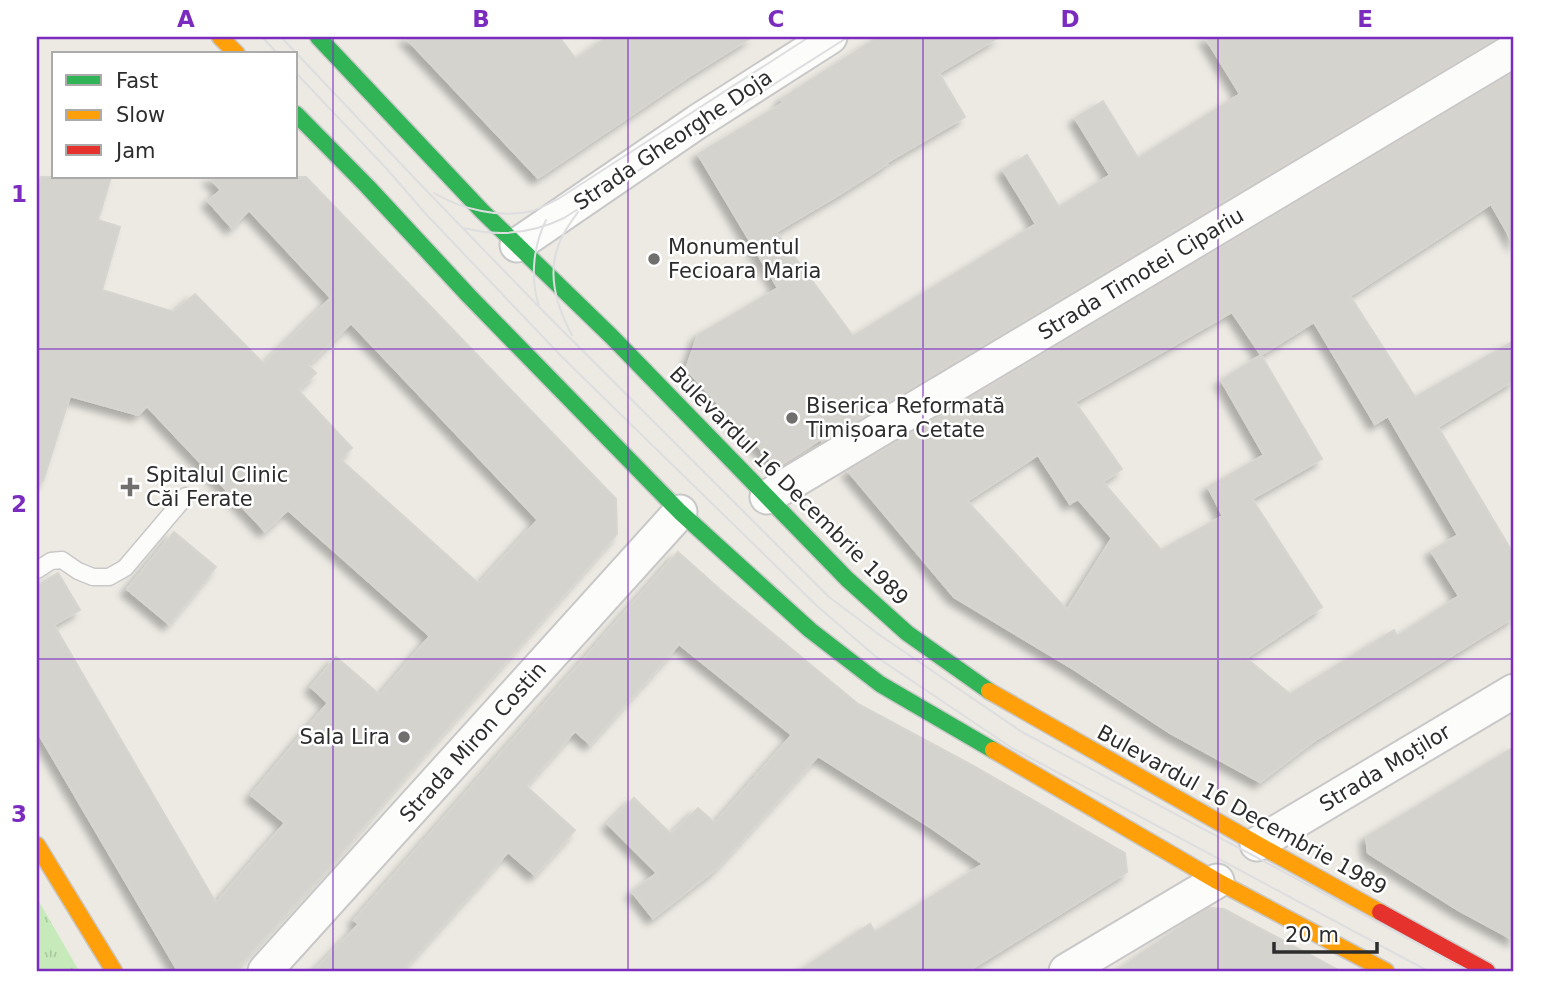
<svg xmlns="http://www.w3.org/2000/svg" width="1551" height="1008" font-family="'DejaVu Sans',sans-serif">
	<defs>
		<pattern id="park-tufts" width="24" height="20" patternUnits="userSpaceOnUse" patternTransform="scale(1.75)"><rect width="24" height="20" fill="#c7eaba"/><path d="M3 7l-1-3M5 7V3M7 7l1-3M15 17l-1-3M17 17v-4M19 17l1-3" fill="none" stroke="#abc9a0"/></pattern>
		<filter id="shadow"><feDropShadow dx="-6" dy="6" stdDeviation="3.5" flood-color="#0004"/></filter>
	</defs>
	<rect width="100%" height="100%" fill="#eceae3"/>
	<path fill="url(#park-tufts)" d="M 37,898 L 79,971 L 37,971 Z"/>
	<path fill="#d5d3ce" stroke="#d7d5cf" stroke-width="2" fill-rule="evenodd" filter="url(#shadow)" d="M 405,37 L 559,37 L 576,59 L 607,37 L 752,37 L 688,77 L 538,178 Z
		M 878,37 L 999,37 L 939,73 L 965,117 L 886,163 L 887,164 L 842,193 L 776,232 L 853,336 L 1036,224 L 1003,170 L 1027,155 L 1059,207 L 1110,175 L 1075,118 L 1103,101 L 1138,158 L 1240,94 L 1205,37 L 1499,37 L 822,441 L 821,439 L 777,467 L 686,369 L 698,335 L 778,288 L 698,154 L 783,103 L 781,99 Z
		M 1514,72 L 1514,244 L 1491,204 L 1350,296 L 1415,397 L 1514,341 L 1514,380 L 1438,427 L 1514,555 L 1514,617 L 1314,741 L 1260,782 L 1170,733 L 1075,670 L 954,597 L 848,471 ZM 1232,312 L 1261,355 L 1221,380 L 1264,455 L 1208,487 L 1223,516 L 1161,550 L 1103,482 L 1122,469 L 1075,402 ZM 1314,322 L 1375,424 L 1388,416 L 1458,535 L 1431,551 L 1459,596 L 1397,636 L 1394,630 L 1290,694 L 1246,658 L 1322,607 L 1252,499 L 1322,459 L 1261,355 ZM 1038,455 L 1070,504 L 1078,499 L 1112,538 L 1067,610 L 967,501 Z
		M 41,177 L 111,177 L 98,220 L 120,227 L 102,290 L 174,312 L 195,294 L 264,364 L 331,298 L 249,210 L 232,228 L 208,201 L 221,190 L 209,177 L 306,177 L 616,499 L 617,534 L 410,771 L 333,863 L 234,971 L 178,971 L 37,731 L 37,586 L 58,573 L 80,610 L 54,625 L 216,903 L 285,823 L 251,795 L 328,703 L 311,687 L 336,657 L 380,695 L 430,636 L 288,510 L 265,531 L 147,406 L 138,415 L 70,396 L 43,481 L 37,480 L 37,193 ZM 351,323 L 538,520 L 479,584 L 340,459 L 352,448 L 298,390 L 316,373 L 308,365 Z
		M 174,532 L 216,567 L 169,624 L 127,589 Z
		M 678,552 L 724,593 L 858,704 L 972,765 L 1125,853 L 1127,872 L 968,971 L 799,971 L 870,924 L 875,932 L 983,864 L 933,829 L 818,756 L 716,869 L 653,918 L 632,892 L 657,873 L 608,824 L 634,798 L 671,834 L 698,808 L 715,823 L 792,735 L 679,644 L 590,744 L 575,731 L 526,786 L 575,830 L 535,875 L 508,852 L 402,971 L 314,971 L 359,924 L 354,920 Z
		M 1514,747 L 1514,940 L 1458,910 L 1368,853 L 1366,837 Z
		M 1209,908 L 1224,909 L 1340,971 L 1116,971 L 1186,922 Z"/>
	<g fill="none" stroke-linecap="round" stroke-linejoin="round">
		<g stroke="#c9c8c8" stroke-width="19">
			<path id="lane" d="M 37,570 L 51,561 L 62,560 L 78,571 L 93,577 L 109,577 L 125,568 L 186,496"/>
		</g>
		<g stroke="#c9c8c8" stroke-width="37">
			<path id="street" d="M 517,245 L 697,122 L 830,37
				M 767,497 L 1514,50
				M 1257,844 L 1514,691
				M 265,971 L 680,512
				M 1066,971 L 1217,881"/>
		</g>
		<g stroke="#c9c8c8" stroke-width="19">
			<path id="fast" d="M 318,37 L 482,211 L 612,337 L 847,579 L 907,633 L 989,691
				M 296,114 L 367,186 L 469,296 L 680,512 L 810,630 L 880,684 L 993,750"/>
		</g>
		<g stroke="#c9c8c8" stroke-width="19">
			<path id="slow" d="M 220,37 L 237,54
				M 989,691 L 1257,844 L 1380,912
				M 993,750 L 1217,881 L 1386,971
				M 37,845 L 114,971"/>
		</g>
		<g stroke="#c9c8c8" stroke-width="19">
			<path id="jam" d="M 1380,912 L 1487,971"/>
		</g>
		<use href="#lane" stroke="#fcfcfb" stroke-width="16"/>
		<use href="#street" stroke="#fcfcfb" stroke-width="33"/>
		<use href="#fast" stroke="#30b455" stroke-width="16"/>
		<use href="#slow" stroke="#ff9f0a" stroke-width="16"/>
		<use href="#jam" stroke="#e5322d" stroke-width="16"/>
		<path stroke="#dedee0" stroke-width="2" d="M 262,37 L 278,54
			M 281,37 L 422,186 L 540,308 L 829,597 L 881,636 L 1022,732 L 1469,971
			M 296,73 L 386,168 L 425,213 L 563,358 L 817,606 L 875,656 L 1012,748 L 1428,971
			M 434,193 C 461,209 501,219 532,211 C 541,208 549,203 558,199 L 809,37
			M 464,228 C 498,237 533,233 564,218 L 848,37
			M 539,306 C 530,278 533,247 546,220
			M 572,335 C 555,304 545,268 563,235 C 567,227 573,219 578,212"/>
	</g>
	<path fill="none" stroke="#7b2cbf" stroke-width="2" stroke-opacity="0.55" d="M 333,37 L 333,971M 628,37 L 628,971M 923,37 L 923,971M 1218,37 L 1218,971M 37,349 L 1514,349M 37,659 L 1514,659"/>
	<g fill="#706f6d" stroke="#fff" stroke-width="2.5">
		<circle cx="654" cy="259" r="7"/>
		<circle cx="792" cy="418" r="7"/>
		<path d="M126.5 476.5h7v7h7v7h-7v7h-7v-7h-7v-7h7z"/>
		<circle cx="404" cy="737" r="7"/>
	</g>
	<g text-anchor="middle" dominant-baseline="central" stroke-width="5" stroke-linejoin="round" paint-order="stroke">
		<g font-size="21" fill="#2d2d2d" stroke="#fff">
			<text transform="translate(673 140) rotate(-34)">Strada Gheorghe Doja</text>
			<text transform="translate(1141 274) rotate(-31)">Strada Timotei Cipariu</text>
			<text transform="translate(789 486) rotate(45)">Bulevardul 16 Decembrie 1989</text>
			<text transform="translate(473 742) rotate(-48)">Strada Miron Costin</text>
			<text transform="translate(1385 768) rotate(-31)">Strada Moților</text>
			<text transform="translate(1242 810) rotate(29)">Bulevardul 16 Decembrie 1989</text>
		</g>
		<g font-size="21" fill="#2d2d2d" stroke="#fff" text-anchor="start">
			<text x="668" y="247">Monumentul<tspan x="668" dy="24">Fecioara Maria</tspan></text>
			<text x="806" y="406">Biserica Reformată<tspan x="806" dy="24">Timișoara Cetate</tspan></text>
			<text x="146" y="475">Spitalul Clinic<tspan x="146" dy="24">Căi Ferate</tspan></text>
			<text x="390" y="737" text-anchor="end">Sala Lira</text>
		</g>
	</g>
	<rect width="1551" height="1008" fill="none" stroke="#ffffff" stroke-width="77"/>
	<rect x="52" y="52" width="245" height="126" fill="#ffffff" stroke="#ababab" stroke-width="2"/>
	<rect x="66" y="75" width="35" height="10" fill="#30b455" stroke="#ababab" stroke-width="2"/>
	<text x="116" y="88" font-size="21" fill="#2d2d2d">Fast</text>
	<rect x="66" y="110" width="35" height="10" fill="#ff9f0a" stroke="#ababab" stroke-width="2"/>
	<text x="116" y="122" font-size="21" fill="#2d2d2d">Slow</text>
	<rect x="66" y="145" width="35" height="10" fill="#e5322d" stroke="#ababab" stroke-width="2"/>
	<text x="116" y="158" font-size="21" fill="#2d2d2d">Jam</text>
	<path d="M1274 942v10h103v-10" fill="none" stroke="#2d2d2d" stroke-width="3.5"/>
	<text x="1285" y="942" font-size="21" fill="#2d2d2d" stroke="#ffffff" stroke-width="5" paint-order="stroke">20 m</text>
	<rect x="38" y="38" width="1474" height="932" fill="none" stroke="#7b2cbf" stroke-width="2.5"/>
	<g font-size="23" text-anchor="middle" font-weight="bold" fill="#7b2cbf">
		<text x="186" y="27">A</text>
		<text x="481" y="27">B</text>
		<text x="776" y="27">C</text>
		<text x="1070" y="27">D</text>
		<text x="1365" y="27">E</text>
		<text x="19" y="202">1</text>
		<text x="19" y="512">2</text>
		<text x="19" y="822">3</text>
	</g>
</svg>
